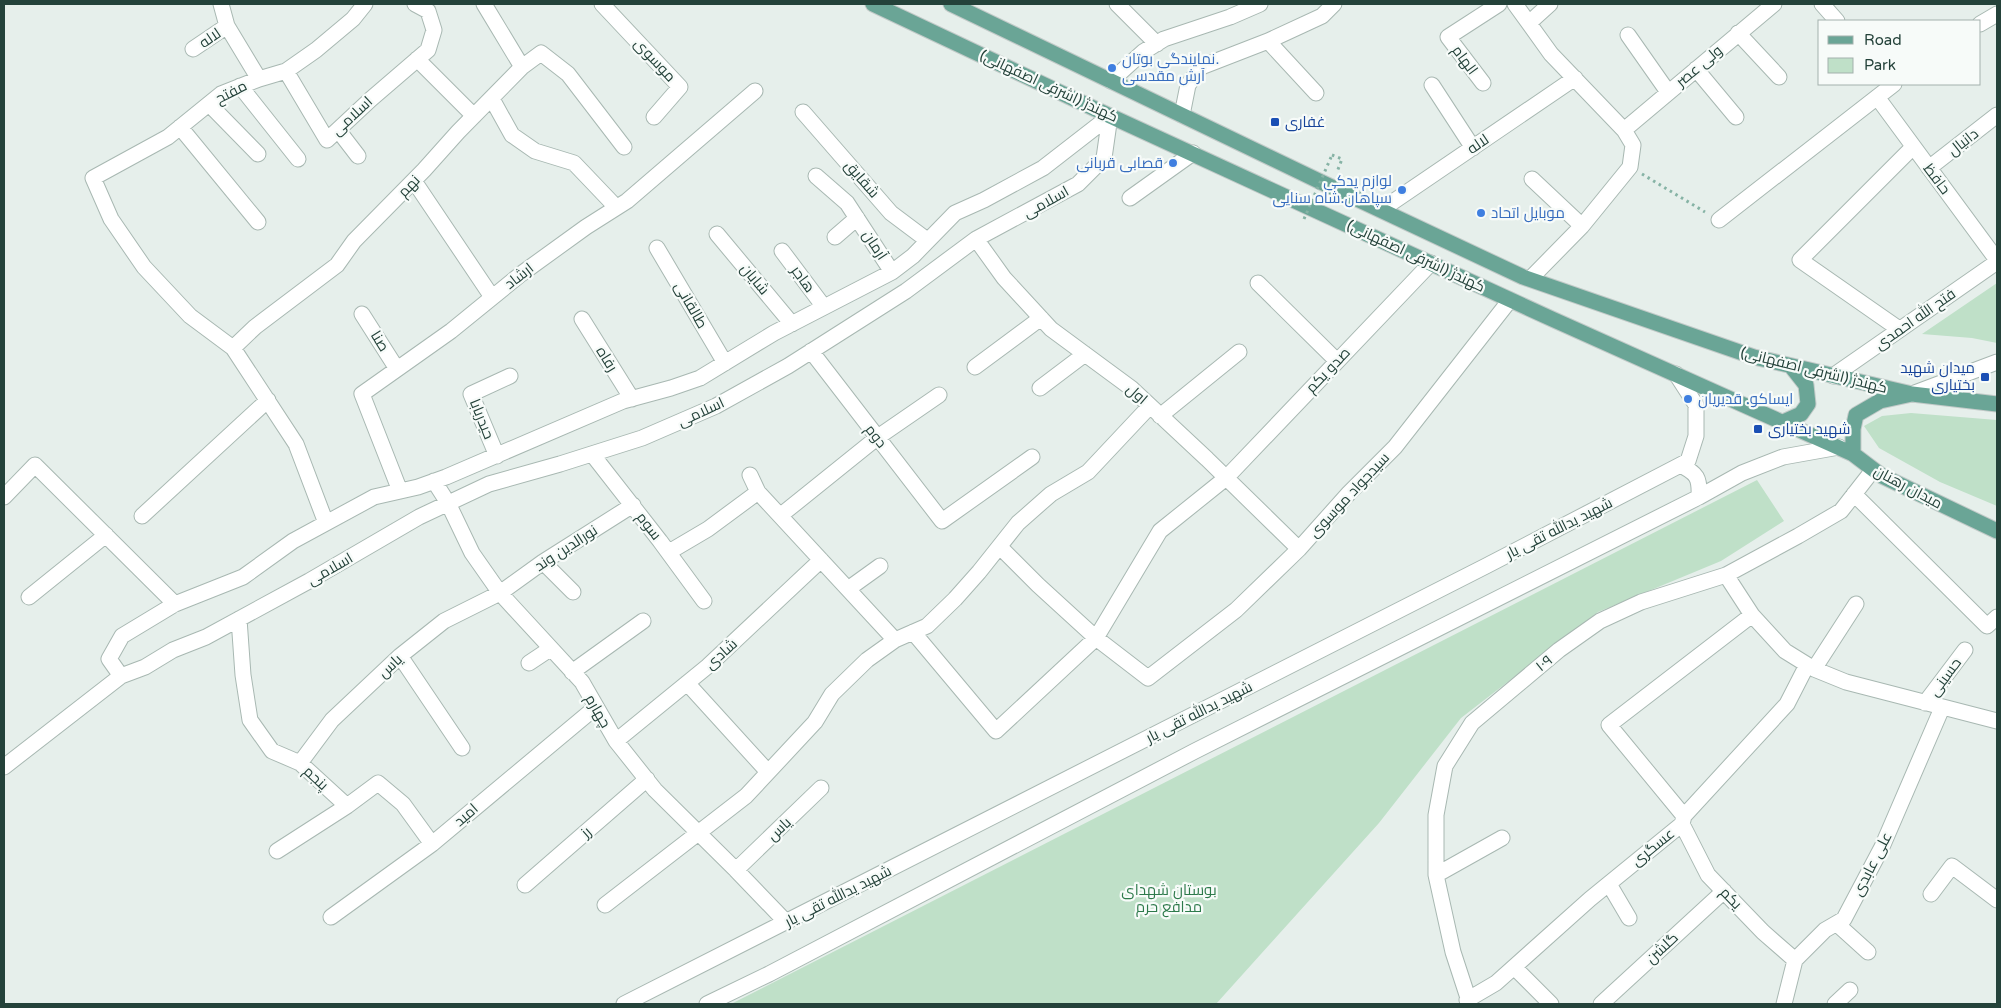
<svg xmlns="http://www.w3.org/2000/svg" width="2001" height="1008" font-family="'Varela Round',Cairo,sans-serif">
	<rect width="100%" height="100%" fill="#e6efeb"/>
	<path fill="#bfe0c8" d="M 1997,283 L 1997,343 L 1972,338 L 1922,334 Z
		M 1911,413 L 1997,420 L 1997,506 L 1940,482 L 1879,448 L 1864,426 L 1882,416 Z
		M 1757,480 L 1784,521 L 1721,561 L 1598,612 L 1461,718 L 1379,823 L 1216,1004 L 731,1004 Z"/>
	<g fill="none" stroke-linecap="round" stroke-linejoin="round">
		<g stroke="#a8b8b2" stroke-width="17">
			<path id="minor" d="M 221,4 L 227,26 L 259,79
				M 602,4 L 680,87 L 654,117
				M 1117,4 L 1157,44
				M 1515,4 L 1551,54 L 1624,130 L 1633,145 L 1630,167 L 1582,226 L 1530,279
				M 1822,4 L 1837,21
				M 1529,23 L 1550,4
				M 1980,24 L 1997,14
				M 1738,33 L 1779,77
				M 1628,35 L 1668,92
				M 1268,41 L 1316,93
				M 193,49 L 227,26
				M 417,59 L 474,116
				M 522,67 L 541,53 L 568,74 L 624,147
				M 1696,69 L 1736,117
				M 286,71 L 327,140 L 371,99 L 428,50 L 434,30 L 428,11 L 415,4
				M 1111,81 L 1143,52 L 1164,39 L 1230,17 L 1260,4
				M 1483,83 L 1448,37 L 1499,4
				M 1432,85 L 1473,148
				M 240,86 L 298,159
				M 1877,97 L 1997,260
				M 492,99 L 512,135 L 535,151 L 574,163 L 616,207
				M 209,104 L 258,154
				M 803,112 L 891,213 L 927,240
				M 1182,115 L 1188,85 L 1201,67 L 1268,41 L 1322,16 L 1334,4
				M 1110,116 L 1104,158 L 1078,184 L 976,239 L 906,291 L 788,366 L 716,406 L 642,438 L 560,464 L 489,484 L 419,517 L 309,581 L 206,637 L 173,650 L 145,667 L 121,676 L 109,659 L 122,636 L 175,604 L 243,577 L 293,541 L 374,497 L 418,487 L 446,477 L 623,401 L 671,388 L 700,378 L 774,333 L 892,272 L 913,256 L 955,213 L 984,200 L 1043,168 Z
				M 180,127 L 258,222
				M 338,130 L 358,156
				M 1624,130 L 1774,4
				M 1929,168 L 1997,115
				M 816,176 L 847,203 L 892,272
				M 1532,179 L 1582,226
				M 414,181 L 492,297
				M 1130,198 L 1193,153
				M 1381,210 L 1575,78
				M 1719,220 L 1894,84
				M 717,234 L 792,324
				M 835,237 L 857,218
				M 976,239 L 1004,278 L 1051,329 L 1131,388 L 1207,459 L 1299,549
				M 657,248 L 725,363
				M 782,251 L 824,307
				M 1258,283 L 1337,361
				M 362,314 L 397,369
				M 582,319 L 632,399
				M 1899,329 L 1800,260 L 1913,147
				M 233,348 L 255,327 L 337,265 L 354,241 L 424,170 L 458,132 L 522,67 L 484,4
				M 811,351 L 942,521 L 1032,457
				M 975,367 L 1041,318
				M 1833,376 L 1997,262
				M 1040,388 L 1085,354
				M 1912,394 L 1997,362
				M 1160,416 L 1239,352
				M 592,454 L 660,541 L 704,601
				M 497,456 L 471,394 L 510,376
				M 1680,465 C 1697,473 1700,478 1699,497
				M 750,475 L 758,492 L 895,640
				M 434,481 L 448,503 L 472,553 L 500,593 L 582,682 L 616,741 L 655,790 L 736,870 L 786,922
				M 400,491 L 362,394 L 451,331 L 521,274 L 586,227 L 627,201 L 755,91
				M 1854,494 L 1987,626 L 1997,617
				M 4,497 L 35,465 L 175,604
				M 781,515 L 878,437 L 939,395
				M 142,516 L 268,400
				M 326,523 L 296,444 L 233,348 L 190,316 L 144,267 L 111,219 L 93,178 L 168,137 L 221,94 L 259,79 L 286,71 L 316,50 L 353,19 L 365,4
				M 1000,547 L 1038,585 L 1096,638 L 1148,678 L 1236,610 L 1299,549 L 1349,493 L 1395,447 L 1510,300
				M 669,552 L 708,529 L 758,492
				M 543,562 L 573,592
				M 1726,575 L 1752,615 L 1785,651 L 1814,669 L 1846,682 L 1997,721
				M 848,589 L 880,566
				M 29,597 L 106,535
				M 239,619 L 243,675 L 250,720 L 272,751 L 300,763 L 347,806 L 378,783 L 403,804 L 432,844
				M 913,632 L 996,731 L 1096,638 L 1160,531 L 1226,478 L 1431,263
				M 400,656 L 462,748
				M 529,663 L 550,649
				M 1814,669 L 1856,604
				M 572,672 L 643,621
				M 687,683 L 768,772
				M 1925,703 L 1965,650
				M 616,741 L 708,666 L 821,560
				M 300,763 L 332,720 L 400,656 L 444,621 L 500,593 L 543,562 L 633,505
				M 4,767 L 121,676
				M 1684,816 L 1609,725 L 1752,615
				M 1682,824 L 1708,875 L 1763,932 L 1795,960
				M 277,851 L 347,806
				M 736,870 L 821,788
				M 1436,875 L 1502,838
				M 1609,884 L 1629,918
				M 525,885 L 647,779
				M 1931,894 L 1952,866 L 1997,900
				M 605,905 L 746,796 L 815,722 L 832,694 L 867,660 L 895,640 L 927,626 L 955,599 L 979,572 L 1018,523 L 1051,494 L 1088,472 L 1150,406
				M 331,917 L 432,844 L 596,707
				M 1837,924 L 1868,952
				M 1514,967 L 1551,1004
				M 1467,1000 L 1496,983 L 1590,899 L 1682,824 L 1684,816 L 1787,704 L 1807,665
				M 624,1004 L 1486,566 L 1688,461 L 1696,436 L 1696,405 L 1676,374
				M 707,1004 L 769,974 L 1195,751 L 1699,497 L 1742,473 L 1783,457 L 1839,447
				M 1470,1004 L 1453,952 L 1436,875 L 1436,815 L 1445,766 L 1472,723 L 1559,650 L 1600,621 L 1641,602 L 1726,575 L 1798,536 L 1841,511 L 1873,470
				M 1601,1004 L 1724,891
				M 1784,1004 L 1795,960 L 1825,930 L 1844,919 L 1882,847 L 1942,708
				M 1835,1004 L 1850,990"/>
		</g>
		<g stroke="#c2cac8" stroke-width="17">
			<path id="major" d="M 873,4 L 1110,116 L 1552,319 L 1853,454 L 1882,476 L 1997,531
				M 951,4 L 1323,183 L 1523,277 L 1754,357 L 1912,394
				M 1783,422 L 1801,414 L 1808,404 L 1806,385 L 1791,366
				M 1853,454 L 1853,429 L 1856,415 L 1880,401 L 1912,394 L 1997,404"/>
		</g>
		<path stroke="#86b3a5" stroke-width="3" stroke-dasharray="2.5 4" stroke-linecap="butt" d="M 1332,155 L 1342,159 L 1337,172
			M 1642,174 L 1705,212"/>
		<use href="#minor" stroke="#fff" stroke-width="15"/>
		<use href="#major" stroke="#6aa596" stroke-width="15"/>
		<path stroke="#86b3a5" stroke-width="3" stroke-dasharray="2.5 4" stroke-linecap="butt" d="M 1304,219 L 1332,155"/>
	</g>
	<g fill="#3f7fe0" stroke="#f7fbf9" stroke-width="2">
		<circle cx="1112" cy="68" r="5"/>
		<circle cx="1173" cy="163" r="5"/>
		<circle cx="1402" cy="190" r="5"/>
		<circle cx="1481" cy="213" r="5"/>
		<circle cx="1688" cy="399" r="5"/>
	</g>
	<g fill="#1a4fb4" stroke="#f7fbf9" stroke-width="2">
		<rect x="1270" y="117" width="10" height="10" rx="2.5"/>
		<rect x="1980" y="372" width="10" height="10" rx="2.5"/>
		<rect x="1753" y="424" width="10" height="10" rx="2.5"/>
	</g>
	<g text-anchor="middle" dominant-baseline="central" stroke-width="4.5" stroke-linejoin="round" paint-order="stroke">
		<g font-size="15" fill="#24423a" stroke="#f7fbf9">
			<text transform="translate(210 38) rotate(-34)">لاله</text>
			<text transform="translate(655 60) rotate(47)">موسوی</text>
			<text transform="translate(1465 60) rotate(54)">الهام</text>
			<text transform="translate(1699 66) rotate(-40)">ولی عصر</text>
			<text transform="translate(1049 86) rotate(25)">کهندژ (اشرفی اصفهانی)</text>
			<text transform="translate(231 92) rotate(-27)">مفتح</text>
			<text transform="translate(352 116) rotate(-43)">اسلامی</text>
			<text transform="translate(1963 142) rotate(-38)">دانیال</text>
			<text transform="translate(1478 144) rotate(-34)">لاله</text>
			<text transform="translate(862 179) rotate(49)">شقایق</text>
			<text transform="translate(1937 179) rotate(53)">حافظ</text>
			<text transform="translate(409 186) rotate(-46)">نهم</text>
			<text transform="translate(1046 202) rotate(-29)">اسلامی</text>
			<text transform="translate(875 245) rotate(57)">آرمان</text>
			<text transform="translate(1416 256) rotate(25)">کهندژ (اشرفی اصفهانی)</text>
			<text transform="translate(519 276) rotate(-38)">ارشاد</text>
			<text transform="translate(755 279) rotate(50)">شایان</text>
			<text transform="translate(803 279) rotate(54)">هاجر</text>
			<text transform="translate(691 305) rotate(60)">طالقانی</text>
			<text transform="translate(1915 319) rotate(-35)">فتح الله احمدی</text>
			<text transform="translate(380 341) rotate(58)">صنا</text>
			<text transform="translate(607 359) rotate(58)">رفاه</text>
			<text transform="translate(1328 370) rotate(-46)">صدو یکم</text>
			<text transform="translate(1814 370) rotate(14)">کهندژ (اشرفی اصفهانی)</text>
			<text transform="translate(1137 394) rotate(41)">اول</text>
			<text transform="translate(701 412) rotate(-25)">اسلامی</text>
			<text transform="translate(482 419) rotate(68)">حیدربابا</text>
			<text transform="translate(876 436) rotate(52)">دوم</text>
			<text transform="translate(1908 487) rotate(28)">میدان رهنان</text>
			<text transform="translate(1349 495) rotate(-47)">سیدجواد موسوی</text>
			<text transform="translate(649 526) rotate(52)">سوم</text>
			<text transform="translate(1559 528) rotate(-27)">شهید یدالله تقی یار</text>
			<text transform="translate(566 548) rotate(-33)">نورالدین وند</text>
			<text transform="translate(330 569) rotate(-30)">اسلامی</text>
			<text transform="translate(721 654) rotate(-42)">شادی</text>
			<text transform="translate(1544 663) rotate(-39)">۱۰۹</text>
			<text transform="translate(390 666) rotate(-43)">یاس</text>
			<text transform="translate(1945 677) rotate(-54)">حسینی</text>
			<text transform="translate(598 711) rotate(60)">چهارم</text>
			<text transform="translate(1199 712) rotate(-27)">شهید یدالله تقی یار</text>
			<text transform="translate(316 778) rotate(43)">پنجم</text>
			<text transform="translate(466 815) rotate(-41)">امید</text>
			<text transform="translate(779 829) rotate(-44)">یاس</text>
			<text transform="translate(586 832) rotate(-41)">رز</text>
			<text transform="translate(1653 847) rotate(-39)">عسگری</text>
			<text transform="translate(1872 864) rotate(-63)">علی عابدی</text>
			<text transform="translate(838 896) rotate(-27)">شهید یدالله تقی یار</text>
			<text transform="translate(1731 898) rotate(46)">یکم</text>
			<text transform="translate(1662 948) rotate(-43)">گلشن</text>
		</g>
		<g font-size="15" fill="#366cbe" stroke="#f7fbf9" text-anchor="start">
			<text x="1122" y="59">نمایندگی بوتان.<tspan x="1122" dy="17">آرش مقدسی</tspan></text>
			<text x="1163" y="163" text-anchor="end">قصابی قربانی</text>
			<text x="1392" y="181" text-anchor="end">لوازم یدکی<tspan x="1392" dy="17">سپاهان.شاه سنایی</tspan></text>
			<text x="1491" y="213">موبایل اتحاد</text>
			<text x="1698" y="399">ایساکو. قدیریان</text>
		</g>
		<g font-size="15" fill="#164399" stroke="#f7fbf9" text-anchor="start">
			<text x="1285" y="122">غفاری</text>
			<text x="1975" y="368" text-anchor="end">میدان شهید<tspan x="1975" dy="17">بختیاری</tspan></text>
			<text x="1768" y="429">شهید بختیاری</text>
		</g>
		<g font-size="15" fill="#2d7a4b" stroke="#f7fbf9">
			<text x="1169" y="890">بوستان شهدای<tspan x="1169" dy="17">مدافع حرم</tspan></text>
		</g>
	</g>
	<rect width="2001" height="1008" fill="none" stroke="#24423a" stroke-width="10"/>
	<rect x="1818" y="20" width="162" height="65" fill="#f7fbf9" stroke="#a3b1ad"/>
	<rect x="1828" y="36" width="25" height="8" fill="#6aa596" stroke="#a3b1ad"/>
	<text x="1864" y="45" font-size="15" fill="#24423a">Road</text>
	<rect x="1828" y="58" width="25" height="15" fill="#bfe0c8" stroke="#a3b1ad"/>
	<text x="1864" y="70" font-size="15" fill="#24423a">Park</text>
</svg>
